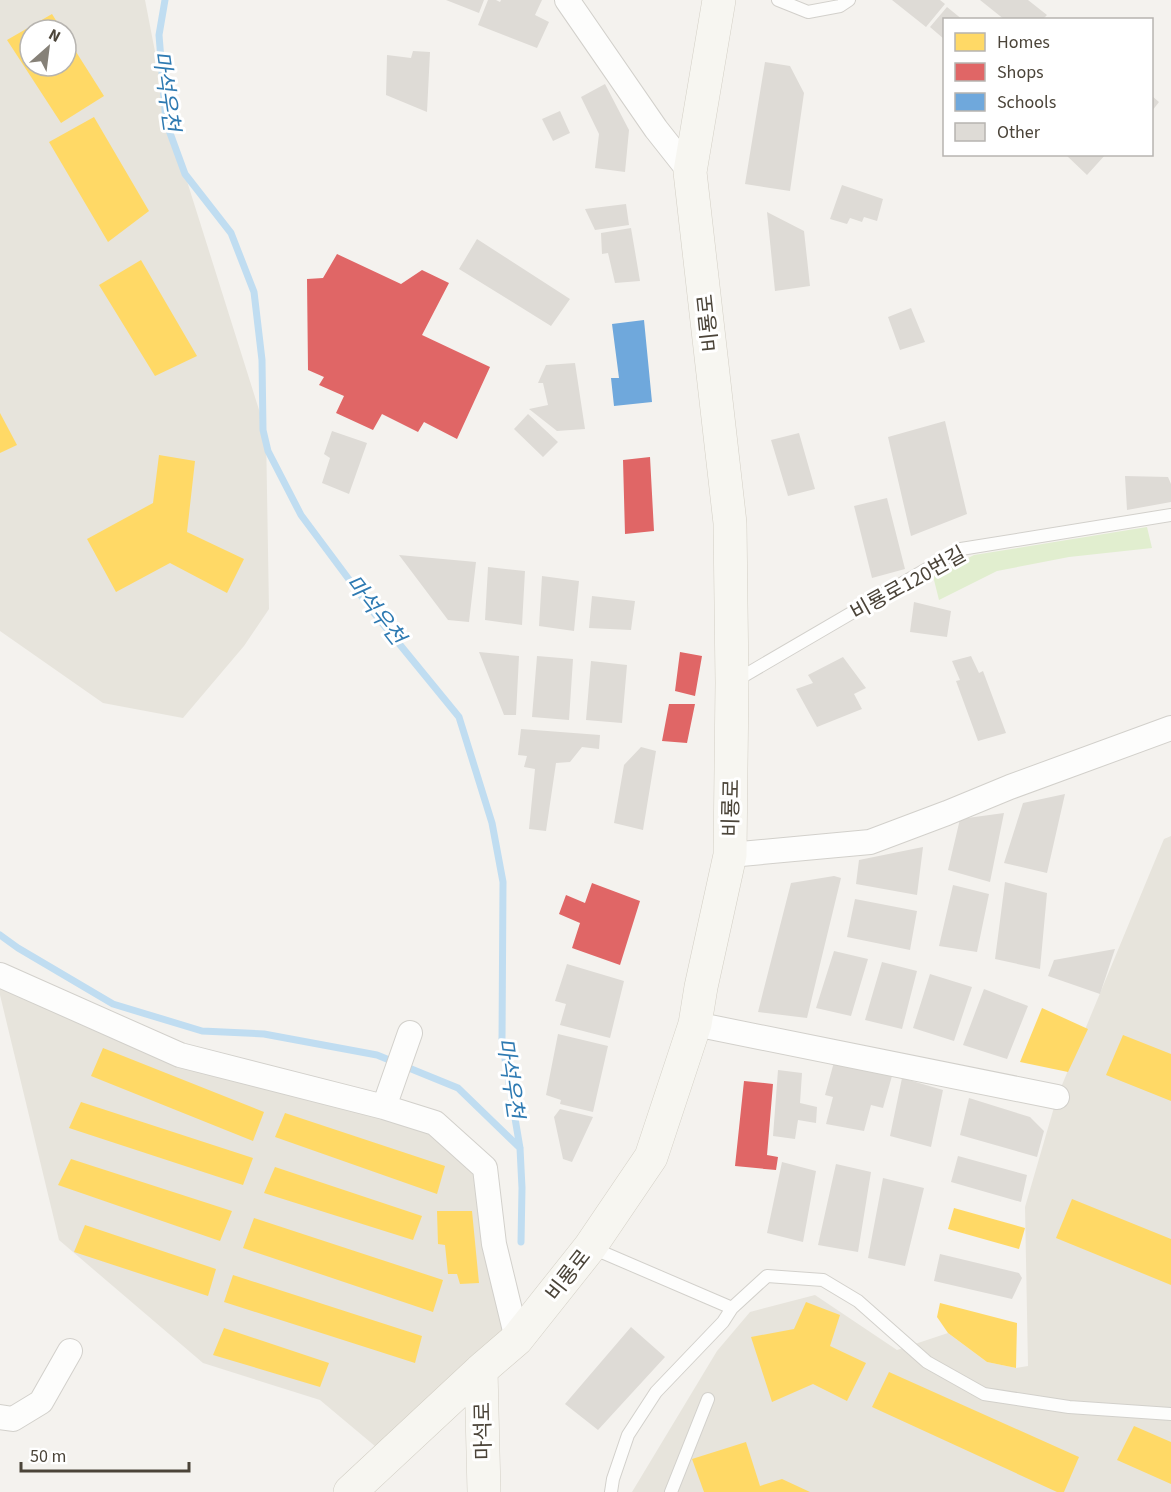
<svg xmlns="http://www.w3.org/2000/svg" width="1171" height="1492" font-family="'Source Sans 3','Noto Sans KR',sans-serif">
	<rect width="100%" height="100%" fill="#f4f2ee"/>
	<path fill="#e7e4dc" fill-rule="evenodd" d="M 0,0 L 145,0 L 169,124 L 266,432 L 269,609 L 244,646 L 183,718 L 103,703 L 0,631 ZM 30,30 L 66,30 L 66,66 L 30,66 Z
		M 1171,836 L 1171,1492 L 632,1492 L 717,1351 L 750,1312 L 815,1295 L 897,1350 L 948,1333 L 987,1362 L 1016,1368 L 1028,1366 L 1025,1207 L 1057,1097 L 1164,839 Z
		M 0,975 L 180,1055 L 435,1123 L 485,1168 L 517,1339 L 388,1457 L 320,1400 L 203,1363 L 59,1240 L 0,995 Z"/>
	<path fill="#e1eecf" d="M 1147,527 L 1152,548 L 1069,557 L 997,571 L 939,600 L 933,576 L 974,555 Z"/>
	<path fill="#ffd966" d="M 52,14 L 62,30 L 30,30 L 30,66 L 66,66 L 66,36 L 104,96 L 61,123 L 7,40 Z
		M 94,117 L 149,211 L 108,242 L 49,142 Z
		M 141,260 L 197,356 L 155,376 L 99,285 Z
		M 0,413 L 17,445 L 0,453 Z
		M 159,455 L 195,461 L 187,532 L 244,559 L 227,593 L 170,563 L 116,592 L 87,539 L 153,503 Z
		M 1042,1008 L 1088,1029 L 1068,1072 L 1020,1062 Z
		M 1123,1035 L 1171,1054 L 1171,1101 L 1106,1075 Z
		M 103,1048 L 264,1112 L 253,1141 L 91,1076 Z
		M 81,1102 L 253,1158 L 243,1185 L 69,1128 Z
		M 285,1113 L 445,1166 L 437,1194 L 275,1137 Z
		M 71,1159 L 232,1211 L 220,1241 L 58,1185 Z
		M 275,1167 L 422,1216 L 413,1240 L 264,1193 Z
		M 1072,1199 L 1171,1239 L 1171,1285 L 1056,1238 Z
		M 954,1208 L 1025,1228 L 1019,1249 L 948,1229 Z
		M 437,1211 L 472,1211 L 479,1283 L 460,1284 L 457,1274 L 448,1274 L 445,1245 L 438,1244 Z
		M 254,1218 L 443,1280 L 433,1312 L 243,1248 Z
		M 85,1225 L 216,1269 L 208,1296 L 74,1252 Z
		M 233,1275 L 422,1336 L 415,1363 L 224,1302 Z
		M 806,1302 L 840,1315 L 830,1346 L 866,1363 L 847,1401 L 813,1384 L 772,1402 L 751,1337 L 794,1329 Z
		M 940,1303 L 1017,1323 L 1016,1368 L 987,1362 L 948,1333 L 937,1317 Z
		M 224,1328 L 329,1363 L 320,1387 L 213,1355 Z
		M 889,1372 L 1079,1457 L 1064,1492 L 1057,1492 L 872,1407 Z
		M 1134,1426 L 1171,1442 L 1171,1484 L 1117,1460 Z
		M 746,1442 L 760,1486 L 782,1479 L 810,1492 L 704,1492 L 692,1459 Z"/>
	<path fill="#e06666" d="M 337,254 L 401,284 L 422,270 L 449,283 L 422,335 L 490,367 L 457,439 L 424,422 L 418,432 L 382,414 L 373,430 L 336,413 L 344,396 L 319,385 L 324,377 L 308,370 L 307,279 L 323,278 Z
		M 650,457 L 654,531 L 625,534 L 623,460 Z
		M 680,652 L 702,656 L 695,696 L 675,691 Z
		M 669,704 L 695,704 L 687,743 L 662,741 Z
		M 592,883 L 640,901 L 620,965 L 572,948 L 580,923 L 559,914 L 566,895 L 585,903 Z
		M 744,1081 L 773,1084 L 767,1155 L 778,1157 L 776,1170 L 735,1166 Z"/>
	<path fill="#6fa8dc" d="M 644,320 L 652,402 L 614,406 L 611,378 L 619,378 L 612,324 Z"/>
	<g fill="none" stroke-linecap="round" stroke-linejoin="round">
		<path stroke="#c0ddf1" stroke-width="7" d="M 165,0 L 159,35 L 166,122 L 185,174 L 231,233 L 254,292 L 262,360 L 263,430 L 268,451 L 301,515 L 374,613 L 459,717 L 492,823 L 503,882 L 502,1041 L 520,1148 L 522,1188 L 521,1242
			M 0,935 L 18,948 L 113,1004 L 202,1031 L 264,1034 L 377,1055 L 458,1088 L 520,1148"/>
	</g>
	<path fill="#dedbd6" d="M 446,0 L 484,0 L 479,13 Z
		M 488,0 L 496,0 L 500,2 L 501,0 L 542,0 L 535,15 L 549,22 L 537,48 L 478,25 Z
		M 892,0 L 940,0 L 945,4 L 926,27 Z
		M 980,0 L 1028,0 L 1047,15 L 1042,20 L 1005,20 Z
		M 947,7 L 963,20 L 944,20 L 944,39 L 930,27 Z
		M 413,51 L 430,52 L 427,112 L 386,95 L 387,55 L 411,58 Z
		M 765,62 L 790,66 L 804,93 L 790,191 L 745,184 Z
		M 605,84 L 629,130 L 625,172 L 595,168 L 599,134 L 581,97 Z
		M 1152,96 L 1159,102 L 1152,111 Z
		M 560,111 L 570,133 L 553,141 L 542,119 Z
		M 1065,154 L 1106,154 L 1087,175 Z
		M 842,185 L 883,199 L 877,221 L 864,217 L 862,222 L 850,218 L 847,224 L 830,219 Z
		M 626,204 L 629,225 L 595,230 L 585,209 Z
		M 767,212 L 804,231 L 810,286 L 775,291 Z
		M 631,228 L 640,281 L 615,283 L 608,253 L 602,254 L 601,233 Z
		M 477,239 L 570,299 L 551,326 L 459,269 Z
		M 911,308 L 925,342 L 900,350 L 888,317 Z
		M 575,363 L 585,429 L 557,431 L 529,409 L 548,405 L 543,383 L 538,383 L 546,365 Z
		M 528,414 L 558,442 L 543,457 L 514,429 Z
		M 945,421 L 967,514 L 911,536 L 888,437 Z
		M 332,431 L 367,443 L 349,494 L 322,483 L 330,458 L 324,454 Z
		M 799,433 L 815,489 L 788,496 L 771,440 Z
		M 1125,476 L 1168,477 L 1171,484 L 1171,502 L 1127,510 Z
		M 887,498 L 905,569 L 872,578 L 854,506 Z
		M 399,555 L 476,562 L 469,622 L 448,620 Z
		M 488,567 L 525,571 L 522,625 L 485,620 Z
		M 542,576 L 579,581 L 574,631 L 539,626 Z
		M 592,596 L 635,601 L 631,630 L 589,628 Z
		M 914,602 L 951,611 L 947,637 L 910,632 Z
		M 479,652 L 519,656 L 516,715 L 504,715 Z
		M 537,656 L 573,659 L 569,720 L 532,717 Z
		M 971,656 L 979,673 L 983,671 L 1006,733 L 978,741 L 956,681 L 960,680 L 952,661 Z
		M 843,657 L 866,688 L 854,694 L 862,709 L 817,727 L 796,689 L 813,683 L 808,675 Z
		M 591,661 L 627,665 L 622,723 L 586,720 Z
		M 521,729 L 600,735 L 599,749 L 582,747 L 570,762 L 556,763 L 546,831 L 529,829 L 535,769 L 524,767 L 527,756 L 518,755 Z
		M 641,747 L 656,751 L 643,830 L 614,823 L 624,765 Z
		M 1065,794 L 1047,873 L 1004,863 L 1023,803 Z
		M 1004,813 L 990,882 L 948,870 L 960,819 Z
		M 923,847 L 917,895 L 856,884 L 859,860 Z
		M 834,876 L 841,878 L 807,1018 L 758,1012 L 791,883 Z
		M 1005,882 L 1047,893 L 1040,969 L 995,959 Z
		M 953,885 L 989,894 L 977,952 L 939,946 Z
		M 855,899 L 917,911 L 910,950 L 847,937 Z
		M 1115,949 L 1100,994 L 1048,976 L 1054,960 Z
		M 834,951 L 868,959 L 851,1016 L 816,1008 Z
		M 882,962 L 917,971 L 902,1029 L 865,1020 Z
		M 567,964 L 624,981 L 610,1038 L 560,1025 L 566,1004 L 555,1001 Z
		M 930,974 L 972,987 L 954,1041 L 913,1028 Z
		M 984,989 L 1028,1006 L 1007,1059 L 963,1045 Z
		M 558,1034 L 608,1046 L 593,1112 L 560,1104 L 561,1100 L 546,1095 Z
		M 834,1062 L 892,1076 L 883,1108 L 871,1105 L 864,1131 L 826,1124 L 833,1097 L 825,1095 Z
		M 778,1070 L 802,1073 L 800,1103 L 817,1107 L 816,1123 L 798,1120 L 795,1139 L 773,1136 Z
		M 902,1078 L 943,1090 L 931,1147 L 890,1136 Z
		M 969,1098 L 1030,1117 L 1044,1131 L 1037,1157 L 960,1135 Z
		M 560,1109 L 593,1117 L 572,1162 L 563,1159 L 554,1117 Z
		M 958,1156 L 1027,1175 L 1021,1202 L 951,1182 Z
		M 782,1162 L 816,1171 L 803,1242 L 767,1233 Z
		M 836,1164 L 871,1172 L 858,1252 L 818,1245 Z
		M 883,1178 L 924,1188 L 905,1266 L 868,1258 Z
		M 940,1254 L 1019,1273 L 1022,1278 L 1012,1299 L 934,1281 Z
		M 631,1327 L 665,1357 L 598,1430 L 565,1404 Z"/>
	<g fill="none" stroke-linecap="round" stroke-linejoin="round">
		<g stroke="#d2d0cb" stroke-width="14">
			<path id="lane" d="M 778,0 L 808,12 L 840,6 L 849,0
				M 735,681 L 961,549 L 1171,515
				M 590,1247 L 732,1308
				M 611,1492 L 613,1479 L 628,1435 L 656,1392 L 723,1322 L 732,1308 L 767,1276 L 823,1280 L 858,1301 L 927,1362 L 984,1394 L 1069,1407 L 1171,1414
				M 671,1492 L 708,1399"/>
		</g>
		<g stroke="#d2d0cb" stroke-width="26">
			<path id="street" d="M 567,0 L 656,129 L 690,172
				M 730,855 L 870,842 L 947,813 L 1010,787 L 1171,728
				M 0,975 L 180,1055 L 384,1107 L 435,1123 L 485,1168 L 494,1244 L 517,1339
				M 695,1024 L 1057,1097
				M 384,1107 L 410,1033
				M 0,1417 L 13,1419 L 41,1402 L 70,1351"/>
		</g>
		<g stroke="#d3cfc5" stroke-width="34">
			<path id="secondary" d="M 481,1370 L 484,1492
				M 350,1492 L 481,1370 L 517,1339 L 590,1247 L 651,1157 L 695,1024 L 701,987 L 730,855 L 732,683 L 730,523 L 690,172 L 719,0"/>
		</g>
		<use href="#lane" stroke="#fdfdfc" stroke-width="12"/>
		<use href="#street" stroke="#fdfdfc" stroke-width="24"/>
		<use href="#secondary" stroke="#f7f6f1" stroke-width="33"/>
	</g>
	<g text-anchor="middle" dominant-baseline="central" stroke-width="6" stroke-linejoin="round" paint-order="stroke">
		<g font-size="21" fill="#4b4439" stroke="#fff">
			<text transform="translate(708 323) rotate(-96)">비룡로</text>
			<text transform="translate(908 583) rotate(-29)">비룡로120번길</text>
			<text transform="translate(731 808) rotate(-89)">비룡로</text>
			<text transform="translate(568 1275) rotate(-52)">비룡로</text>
			<text transform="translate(483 1431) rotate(-91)">마석로</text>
		</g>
		<g font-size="22" font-style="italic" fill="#2e7ab2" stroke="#fff">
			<text transform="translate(166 91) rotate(82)">마석우천</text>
			<text transform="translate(375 610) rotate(52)">마석우천</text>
			<text transform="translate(510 1078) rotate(82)">마석우천</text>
		</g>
	</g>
	<rect x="943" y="18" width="210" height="138" fill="#ffffff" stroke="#b7b4b0" stroke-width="1.5"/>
	<rect x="955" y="33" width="30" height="18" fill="#ffd966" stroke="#b7b4b0" stroke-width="1.5"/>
	<text x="997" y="48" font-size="18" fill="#4b4439">Homes</text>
	<rect x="955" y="63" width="30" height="18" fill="#e06666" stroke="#b7b4b0" stroke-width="1.5"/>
	<text x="997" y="78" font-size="18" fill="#4b4439">Shops</text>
	<rect x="955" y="93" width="30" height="18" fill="#6fa8dc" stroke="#b7b4b0" stroke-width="1.5"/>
	<text x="997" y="108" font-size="18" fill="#4b4439">Schools</text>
	<rect x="955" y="123" width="30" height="18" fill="#dedbd6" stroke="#b7b4b0" stroke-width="1.5"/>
	<text x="997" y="138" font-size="18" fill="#4b4439">Other</text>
	<g transform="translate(48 48) rotate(28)"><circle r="28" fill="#ffffff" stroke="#b7b4b0" stroke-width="1.5"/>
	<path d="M0-4.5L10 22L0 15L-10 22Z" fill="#868178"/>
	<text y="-9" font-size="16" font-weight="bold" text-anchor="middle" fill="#4b4439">N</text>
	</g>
	<path d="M21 1462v9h168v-9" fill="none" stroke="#4b4439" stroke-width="3"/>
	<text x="30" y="1462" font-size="18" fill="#4b4439" stroke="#ffffff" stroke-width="4.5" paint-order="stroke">50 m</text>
</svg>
